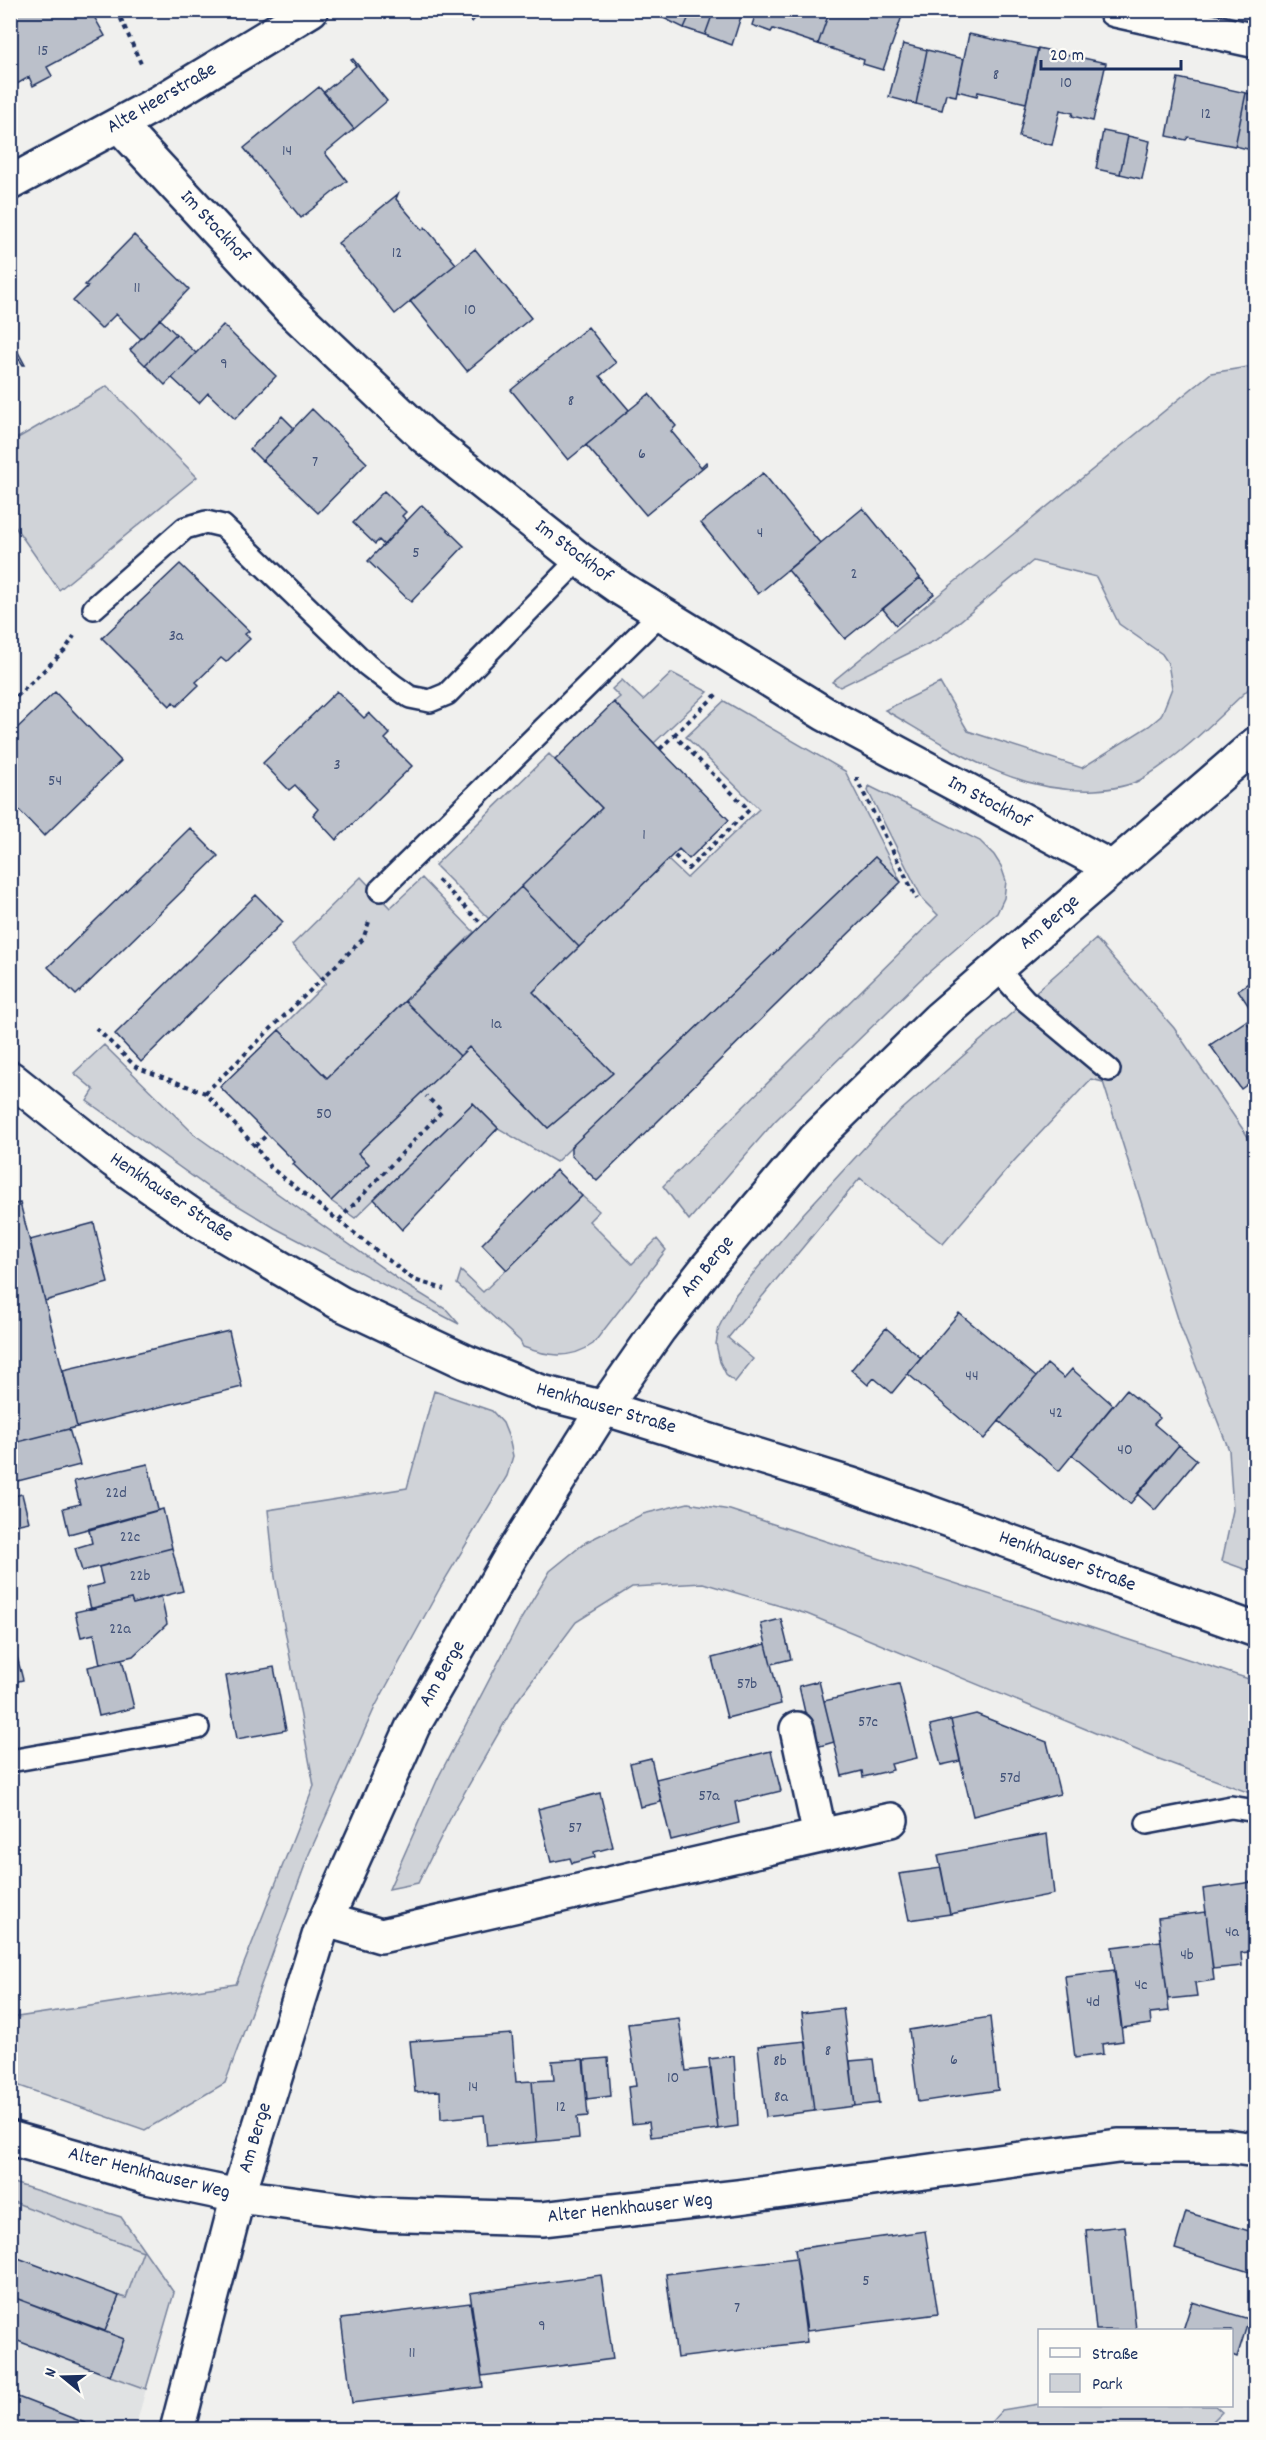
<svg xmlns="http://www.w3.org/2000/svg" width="1266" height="2440" font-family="Dekko,sans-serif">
	<rect width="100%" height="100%" fill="#f0f0ee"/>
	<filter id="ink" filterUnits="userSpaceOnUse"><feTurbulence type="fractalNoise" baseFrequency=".0167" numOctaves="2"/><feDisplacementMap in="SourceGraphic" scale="12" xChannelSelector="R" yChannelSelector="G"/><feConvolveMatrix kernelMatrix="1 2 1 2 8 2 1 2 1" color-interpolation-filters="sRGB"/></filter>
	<g filter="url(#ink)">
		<path fill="#e0e2e3" d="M 10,2201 L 143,2251 L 126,2298 L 106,2332 L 124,2339 L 110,2376 L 146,2389 L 135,2429 L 114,2425 L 112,2430 L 11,2429 Z"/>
		<path fill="#d0d3d8" stroke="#76819b" stroke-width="1.5" d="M 1255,366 L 1255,683 C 1219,716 1183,755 1140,780 C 1127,787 1109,789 1095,790 C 1014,794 952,749 885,710 L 940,683 L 968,731 L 1082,768 L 1149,726 L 1161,716 L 1172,688 L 1168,663 L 1162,654 L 1119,624 L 1096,577 L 1033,561 L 938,639 L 840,687 L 832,682 L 1211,373 Z
			M 107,386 L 197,477 L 59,590 L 11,521 L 11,442 Z
			M 672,673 L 708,692 L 654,743 L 614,702 L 620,697 L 612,689 L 622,680 L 643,700 Z
			M 724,701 L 845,771 L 901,882 L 875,857 L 556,1162 L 498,1128 L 473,1103 L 355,1218 L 331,1201 L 369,1164 L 358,1153 L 469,1047 L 548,1128 L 612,1074 L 533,992 L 668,860 L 687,878 L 759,809 L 686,737 Z
			M 549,754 L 602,808 L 489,919 L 435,865 Z
			M 869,786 L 980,841 L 994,855 L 1001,866 L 1006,881 L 1004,898 L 997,913 L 922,978 L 775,1121 L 689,1220 L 663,1186 L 938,915 L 923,900 L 868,791 Z
			M 361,877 L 390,908 L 422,878 L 474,932 L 327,1078 L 279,1030 L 326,983 L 292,945 Z
			M 1096,939 L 1174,1028 L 1255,1147 L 1255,1573 L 1222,1561 L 1233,1510 L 1229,1450 L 1181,1328 L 1103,1082 L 1091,1079 L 1014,1161 L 943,1244 L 860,1178 L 728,1338 L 753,1359 L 735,1382 L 727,1376 L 720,1362 L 716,1344 L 719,1327 L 736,1294 L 803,1214 L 889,1121 Z
			M 104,1045 L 195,1135 L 408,1286 L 447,1310 L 459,1324 L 275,1228 L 209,1188 L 87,1101 L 94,1090 L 74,1073 Z
			M 582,1196 L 599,1211 L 589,1221 L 632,1264 L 657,1239 L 666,1250 L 593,1344 C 570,1360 547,1356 523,1347 L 520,1341 L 457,1284 L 461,1271 L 483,1292 Z
			M 434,1391 L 492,1411 L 503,1423 L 509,1438 L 513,1456 L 507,1476 L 441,1586 L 375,1707 L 309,1854 L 225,2083 L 145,2130 L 11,2083 L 11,2018 L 236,1984 L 314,1786 L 275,1577 L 268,1510 L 407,1488 Z
			M 688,1503 L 730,1510 L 1255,1681 L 1255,1795 L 1151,1756 L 807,1614 L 703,1583 L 632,1587 L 576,1622 L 517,1701 L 455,1809 L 418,1883 L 389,1889 L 439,1776 L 521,1619 L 550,1571 L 586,1542 L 643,1514 Z
			M 10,2182 L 121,2217 L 174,2293 L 146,2389 L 110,2376 L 124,2340 L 105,2331 L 119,2296 L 126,2298 L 143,2251 L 11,2201 Z
			M 1039,2404 L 1215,2406 L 1222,2412 L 1205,2429 L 985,2429 L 1002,2410 Z"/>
		<path fill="#bbc0ca" stroke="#1b2f5e" stroke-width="1.5" d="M 96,10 L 92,13 L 105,36 L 47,67 L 52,76 L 33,86 L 29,77 L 10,88 L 10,11 Z
			M 459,10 L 483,10 L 472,22 Z
			M 653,10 L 660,14 L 662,10 L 692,10 L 684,28 L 651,12 Z
			M 692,10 L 714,10 L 705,35 L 684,28 Z
			M 714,10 L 743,10 L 732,45 L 705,35 Z
			M 757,10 L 830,10 L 818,44 L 773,29 L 771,32 L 752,25 Z
			M 830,10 L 887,10 L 902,16 L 883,70 L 863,64 L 864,60 L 818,44 Z
			M 969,34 L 1038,49 L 1026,103 L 978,92 L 977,96 L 957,91 Z
			M 903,44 L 927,50 L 916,104 L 889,97 Z
			M 1038,48 L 1106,63 L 1093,121 L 1072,116 L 1073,113 L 1060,110 L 1052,145 L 1019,137 Z
			M 927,50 L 964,59 L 956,96 L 946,94 L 942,110 L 916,104 Z
			M 353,59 L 387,101 L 354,129 L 324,92 L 356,66 L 351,60 Z
			M 1178,78 L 1246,93 L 1235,146 L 1188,137 L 1186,140 L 1167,136 Z
			M 319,87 L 354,129 L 325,153 L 347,181 L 301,218 L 244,148 Z
			M 1246,93 L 1256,95 L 1256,151 L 1235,146 Z
			M 1103,131 L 1128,136 L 1120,174 L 1096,169 Z
			M 1128,136 L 1150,141 L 1142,179 L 1120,174 Z
			M 398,194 L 396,199 L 422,230 L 425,227 L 456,264 L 395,314 L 338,243 Z
			M 134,235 L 189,289 L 141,339 L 116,314 L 101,329 L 73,301 L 88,286 L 85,285 Z
			M 475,249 L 531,318 L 467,371 L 410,301 Z
			M 160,319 L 176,334 L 145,365 L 130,350 Z
			M 10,325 L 16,337 L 11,339 L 25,365 L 23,365 L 19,359 L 10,364 Z
			M 223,325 L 276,376 L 235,419 L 208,393 L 199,403 L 172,378 Z
			M 588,327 L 616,363 L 600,376 L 629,410 L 568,460 L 511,390 Z
			M 176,334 L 196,353 L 165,385 L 145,365 Z
			M 649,394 L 676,426 L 671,431 L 701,467 L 706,462 L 707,464 L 646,515 L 586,445 Z
			M 312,409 L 367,463 L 318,513 L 263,460 Z
			M 282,416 L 294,428 L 262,461 L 250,449 Z
			M 763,473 L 820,543 L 758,594 L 701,523 Z
			M 384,491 L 406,512 L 402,516 L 407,521 L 384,545 L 379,540 L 375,544 L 353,523 Z
			M 422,505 L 464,546 L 411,602 L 368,561 Z
			M 863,508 L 920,578 L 845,639 L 788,570 Z
			M 180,564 L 249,631 L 245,634 L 250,639 L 226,662 L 221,658 L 196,682 L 199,685 L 177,706 L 173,702 L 170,706 L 102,638 Z
			M 920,578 L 934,594 L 896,625 L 883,609 Z
			M 337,691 L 364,718 L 369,713 L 390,734 L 385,739 L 412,766 L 336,840 L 313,815 L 318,809 L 295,785 L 289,790 L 263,763 Z
			M 55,692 L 121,761 L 44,836 L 10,801 L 10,735 Z
			M 614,702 L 729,820 L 689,859 L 679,849 L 579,947 L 521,887 L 602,808 L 555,760 Z
			M 190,828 L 218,856 L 76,995 L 48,967 Z
			M 875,857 L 901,882 L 597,1181 L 571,1155 L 571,1147 Z
			M 521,887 L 579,947 L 533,992 L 613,1073 L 548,1128 L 469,1047 L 460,1056 L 405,1001 Z
			M 256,895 L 283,922 L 141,1062 L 115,1034 Z
			M 1256,978 L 1256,1009 L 1252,1011 L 1238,990 Z
			M 405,1001 L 460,1056 L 358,1153 L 369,1164 L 331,1201 L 293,1164 L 295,1162 L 220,1087 L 279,1030 L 327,1078 Z
			M 1246,1021 L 1256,1035 L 1256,1078 L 1241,1089 L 1210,1045 Z
			M 473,1103 L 498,1128 L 402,1230 L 374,1199 Z
			M 556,1170 L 582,1196 L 507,1270 L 482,1244 Z
			M 20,1203 L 77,1427 L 10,1444 L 10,1205 Z
			M 94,1223 L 108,1283 L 45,1301 L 30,1240 Z
			M 959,1313 L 1036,1377 L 984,1439 L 908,1374 Z
			M 886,1328 L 921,1358 L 892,1393 L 874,1378 L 868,1385 L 851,1370 Z
			M 229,1331 L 242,1387 L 77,1427 L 63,1370 Z
			M 1047,1364 L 1064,1378 L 1072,1369 L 1113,1405 L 1059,1471 L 999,1421 Z
			M 1126,1390 L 1160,1418 L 1154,1424 L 1179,1445 L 1130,1504 L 1072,1455 Z
			M 69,1429 L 80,1465 L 10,1483 L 10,1444 Z
			M 1179,1445 L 1197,1460 L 1155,1510 L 1137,1494 Z
			M 148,1464 L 158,1510 L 69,1534 L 63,1508 L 80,1504 L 74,1481 Z
			M 22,1494 L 29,1522 L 10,1526 L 10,1497 Z
			M 163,1509 L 172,1548 L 82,1571 L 75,1548 L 92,1543 L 89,1530 Z
			M 172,1548 L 183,1591 L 133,1604 L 131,1599 L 91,1609 L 86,1588 L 103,1584 L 99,1567 Z
			M 161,1596 L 167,1624 L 133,1656 L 100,1664 L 94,1634 L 81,1637 L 75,1612 L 131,1599 L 133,1604 Z
			M 781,1619 L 791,1659 L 771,1664 L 761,1624 Z
			M 10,1629 L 23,1680 L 10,1683 Z
			M 766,1644 L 781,1704 L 727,1718 L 712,1658 Z
			M 122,1659 L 134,1708 L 99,1716 L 88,1667 Z
			M 274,1667 L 286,1730 L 237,1739 L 226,1676 Z
			M 819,1681 L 834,1742 L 813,1748 L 799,1686 Z
			M 899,1684 L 917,1758 L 891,1764 L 893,1770 L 863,1777 L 862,1771 L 842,1776 L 824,1701 Z
			M 976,1714 L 1047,1742 L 1060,1794 L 973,1816 L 951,1720 Z
			M 951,1720 L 960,1761 L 941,1765 L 930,1725 Z
			M 771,1751 L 781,1791 L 735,1802 L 739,1823 L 671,1840 L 656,1779 Z
			M 651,1758 L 661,1802 L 640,1807 L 630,1763 Z
			M 600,1793 L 613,1847 L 594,1852 L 595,1857 L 572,1863 L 570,1858 L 551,1862 L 538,1809 Z
			M 1047,1834 L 1054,1894 L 950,1914 L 938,1855 Z
			M 1250,1859 L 1256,1859 L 1256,1909 L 1252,1882 Z
			M 941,1868 L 950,1914 L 909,1920 L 899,1874 Z
			M 1252,1882 L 1256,1909 L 1256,1951 L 1241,1953 L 1242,1966 L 1213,1969 L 1203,1889 Z
			M 1206,1912 L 1214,1980 L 1195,1983 L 1197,1996 L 1168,1999 L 1158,1918 Z
			M 1161,1941 L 1169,2011 L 1150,2013 L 1151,2024 L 1122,2028 L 1112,1947 Z
			M 1114,1970 L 1123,2041 L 1102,2044 L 1103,2054 L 1075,2058 L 1065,1976 Z
			M 843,2008 L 855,2106 L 814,2111 L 802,2013 Z
			M 990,2017 L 998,2090 L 918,2102 L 909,2030 Z
			M 679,2018 L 686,2071 L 711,2068 L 718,2129 L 651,2137 L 649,2122 L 632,2124 L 628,2087 L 636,2086 L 628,2024 Z
			M 512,2034 L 516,2082 L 532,2081 L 537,2142 L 487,2146 L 484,2115 L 441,2119 L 440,2091 L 415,2092 L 410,2041 Z
			M 806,2041 L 814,2111 L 766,2117 L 758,2046 Z
			M 734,2056 L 738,2126 L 718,2129 L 709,2059 Z
			M 608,2058 L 611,2096 L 587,2099 L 584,2060 Z
			M 583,2059 L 588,2116 L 577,2117 L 579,2138 L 537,2142 L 532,2081 L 554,2080 L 552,2061 Z
			M 873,2059 L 879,2103 L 855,2106 L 850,2061 Z
			M 1186,2212 L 1256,2233 L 1256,2274 L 1175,2249 Z
			M 1125,2226 L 1136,2330 L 1096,2330 L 1086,2230 Z
			M 925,2231 L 938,2314 L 807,2331 L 795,2249 Z
			M 10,2255 L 119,2296 L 105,2331 L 10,2296 Z
			M 796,2258 L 807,2342 L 677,2358 L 666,2274 Z
			M 601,2275 L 613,2359 L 482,2376 L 470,2293 Z
			M 10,2296 L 124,2339 L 110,2376 L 10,2338 Z
			M 1192,2302 L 1249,2319 L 1237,2357 L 1232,2355 L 1232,2330 L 1183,2330 Z
			M 470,2303 L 483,2387 L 352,2403 L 341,2319 Z
			M 10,2394 L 103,2430 L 10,2430 Z"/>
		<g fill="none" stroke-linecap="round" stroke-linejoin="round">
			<g stroke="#1b2f5e" stroke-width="26">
				<path id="lane" d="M 94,608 L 185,528 L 206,522 L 223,526 L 367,665 L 393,685 L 410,697 L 430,701 L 447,694 L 579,559
					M 380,890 L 662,612
					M 997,969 L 1025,1000 L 1109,1070
					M 10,1761 L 198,1728
					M 1147,1823 L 1231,1807 L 1256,1811"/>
			</g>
			<g stroke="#1b2f5e" stroke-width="38">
				<path id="street" d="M 1115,10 L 1256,41
					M 119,125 L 290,309 L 424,436 L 579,559 L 620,588 L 825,714 L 1112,868
					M 10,183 L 158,103 L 311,10
					M 10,1078 L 114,1161 L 197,1219 L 340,1303 L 466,1362 L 541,1392 L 604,1408 L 852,1485 L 1256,1630
					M 797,1729 L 820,1836
					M 326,1920 L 381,1936 L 891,1820
					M 10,2138 L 147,2177 L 238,2196 L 374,2214 L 542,2219 L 738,2197 L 1118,2146 L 1226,2146 L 1256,2150
					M 177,2430 L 238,2196 L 320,1933 L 413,1726 L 511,1556 L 604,1408 L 659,1329 L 709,1265 L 815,1139 L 938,1019 L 1256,744"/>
			</g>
			<path stroke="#1b2f5e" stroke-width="4" stroke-dasharray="4.5 4.5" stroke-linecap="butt" d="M 117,10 L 142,66
				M 10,703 L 65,650 L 74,636
				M 10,725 L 15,730
				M 674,735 L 717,694
				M 660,749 L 674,735 L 749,810 L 688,869 L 674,855
				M 857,777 L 857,780 L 917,899
				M 438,880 L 483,925
				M 96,1028 L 136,1067 L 205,1093 L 255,1146 L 270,1167 L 414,1280 L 444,1289
				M 205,1093 L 363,939 L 369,922
				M 255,1146 L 268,1134
				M 339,1220 L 442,1111 L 426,1096"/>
			<use href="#lane" stroke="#fdfcf7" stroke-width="21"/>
			<use href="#street" stroke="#fdfcf7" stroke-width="33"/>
		</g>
	</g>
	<g text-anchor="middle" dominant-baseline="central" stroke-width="5" stroke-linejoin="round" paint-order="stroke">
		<g font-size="16" fill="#435379">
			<text x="43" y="51">15</text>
			<text x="996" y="75">8</text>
			<text x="1066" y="83">10</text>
			<text x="1206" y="114">12</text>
			<text x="287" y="151">14</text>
			<text x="397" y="253">12</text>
			<text x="137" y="288">11</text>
			<text x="470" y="310">10</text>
			<text x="224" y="364">9</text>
			<text x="571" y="401">8</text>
			<text x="642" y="454">6</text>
			<text x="315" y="462">7</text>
			<text x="760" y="533">4</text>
			<text x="416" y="553">5</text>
			<text x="854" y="574">2</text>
			<text x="176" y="636">3a</text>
			<text x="337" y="765">3</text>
			<text x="55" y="781">54</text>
			<text x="644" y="835">1</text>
			<text x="496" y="1024">1a</text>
			<text x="324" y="1114">50</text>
			<text x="972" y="1376">44</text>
			<text x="1056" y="1413">42</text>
			<text x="1125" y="1450">40</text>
			<text x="116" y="1493">22d</text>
			<text x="130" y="1537">22c</text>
			<text x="140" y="1576">22b</text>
			<text x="120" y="1629">22a</text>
			<text x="747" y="1684">57b</text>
			<text x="868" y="1722">57c</text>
			<text x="1010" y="1778">57d</text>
			<text x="709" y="1796">57a</text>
			<text x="575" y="1828">57</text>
			<text x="1232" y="1932">4a</text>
			<text x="1187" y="1955">4b</text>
			<text x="1141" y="1985">4c</text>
			<text x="1093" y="2002">4d</text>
			<text x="828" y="2051">8</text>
			<text x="954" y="2060">6</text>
			<text x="780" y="2061">8b</text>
			<text x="673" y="2078">10</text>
			<text x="473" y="2087">14</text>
			<text x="781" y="2097">8a</text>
			<text x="561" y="2107">12</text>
			<text x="866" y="2281">5</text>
			<text x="737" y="2308">7</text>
			<text x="542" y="2326">9</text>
			<text x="412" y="2353">11</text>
		</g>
		<g font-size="20" fill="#1b2f5e" stroke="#fdfcf7">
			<text transform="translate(162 99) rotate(-30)">Alte Heerstraße</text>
			<text transform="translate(214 227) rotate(47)">Im Stockhof</text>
			<text transform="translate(573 552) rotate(37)">Im Stockhof</text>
			<text transform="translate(989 803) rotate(28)">Im Stockhof</text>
			<text transform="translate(1050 923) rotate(-41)">Am Berge</text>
			<text transform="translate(171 1198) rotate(34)">Henkhauser Straße</text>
			<text transform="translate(708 1267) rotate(-51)">Am Berge</text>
			<text transform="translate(606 1409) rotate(16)">Henkhauser Straße</text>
			<text transform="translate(1067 1562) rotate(20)">Henkhauser Straße</text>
			<text transform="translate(443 1674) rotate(-60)">Am Berge</text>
			<text transform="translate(256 2138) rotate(-73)">Am Berge</text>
			<text transform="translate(149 2174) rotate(14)">Alter Henkhauser Weg</text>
			<text transform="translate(630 2209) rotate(-6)">Alter Henkhauser Weg</text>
		</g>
	</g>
	<rect width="1266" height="2440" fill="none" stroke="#fdfcf7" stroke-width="36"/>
	<rect x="18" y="18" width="1230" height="2404" fill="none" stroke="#1b2f5e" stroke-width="2" filter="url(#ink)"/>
	<rect x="1038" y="2329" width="195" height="78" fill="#fdfcf7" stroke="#a3aaba" stroke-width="1.5"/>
	<rect x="1050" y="2348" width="30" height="9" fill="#fdfcf7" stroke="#a3aaba" stroke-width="1.5"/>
	<text x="1092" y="2359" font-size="18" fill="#1b2f5e">Straße</text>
	<rect x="1050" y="2374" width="30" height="18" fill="#d0d3d8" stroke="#a3aaba" stroke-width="1.5"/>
	<text x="1092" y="2389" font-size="18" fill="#1b2f5e">Park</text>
	<g transform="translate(63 2377) rotate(289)" stroke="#fdfcf7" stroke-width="4.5" paint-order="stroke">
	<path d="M0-4.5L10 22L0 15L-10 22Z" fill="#1b2f5e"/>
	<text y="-9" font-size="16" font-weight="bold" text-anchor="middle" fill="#1b2f5e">N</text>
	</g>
	<path d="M1041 60v9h140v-9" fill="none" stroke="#1b2f5e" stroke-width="3"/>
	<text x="1050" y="60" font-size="18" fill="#1b2f5e" stroke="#fdfcf7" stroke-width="4.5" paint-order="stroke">20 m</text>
</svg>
